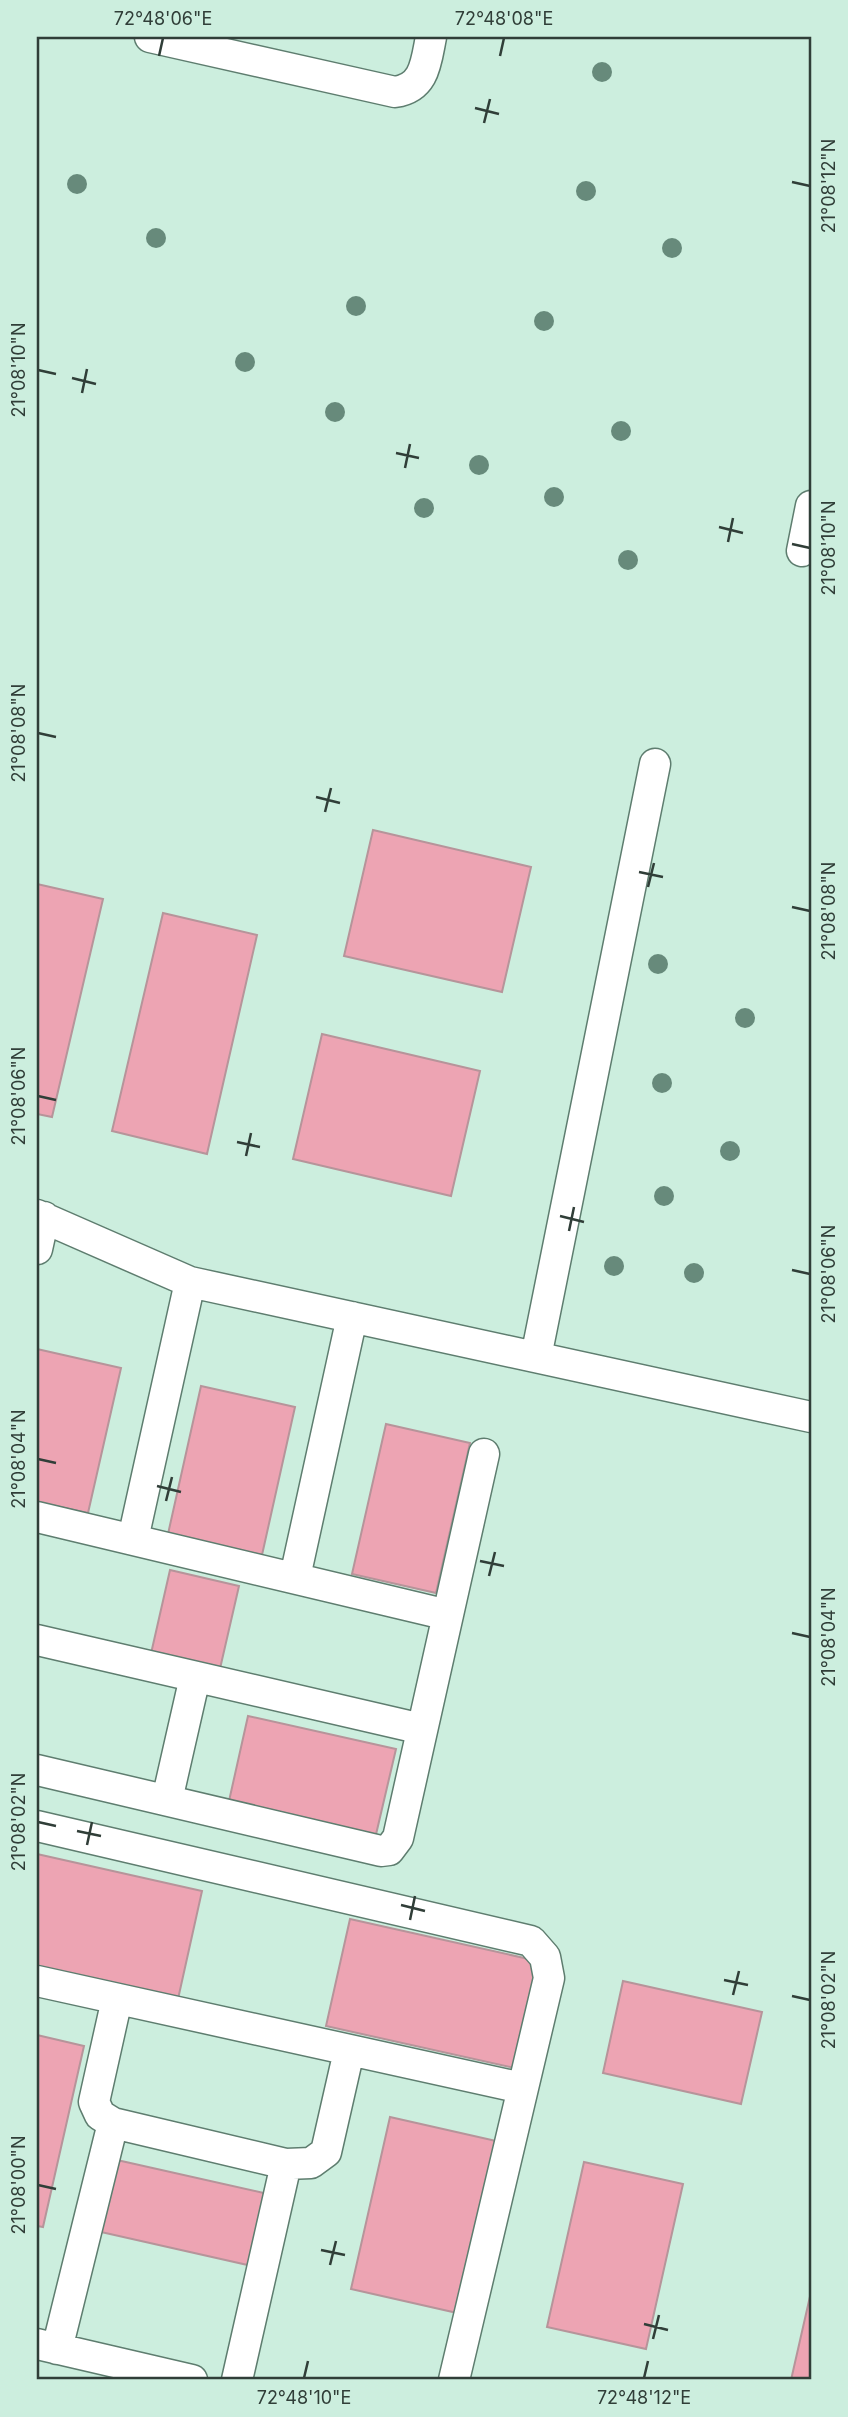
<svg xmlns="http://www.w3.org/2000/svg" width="848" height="2417" font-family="Inter,sans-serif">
	<rect width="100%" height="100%" fill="#cceede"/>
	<path fill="#eda4b3" stroke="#b6949a" stroke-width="2" d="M 373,830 L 531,867 L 502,992 L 344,956 Z
		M 37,884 L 103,899 L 52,1117 L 37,1114 Z
		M 163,913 L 257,935 L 207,1154 L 112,1131 Z
		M 322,1034 L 480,1071 L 451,1196 L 293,1159 Z
		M 37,1349 L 121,1368 L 88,1513 L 37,1502 Z
		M 201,1386 L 295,1407 L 262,1555 L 168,1534 Z
		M 386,1424 L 470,1443 L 436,1593 L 352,1574 Z
		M 170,1570 L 239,1586 L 219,1673 L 150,1658 Z
		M 248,1716 L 396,1749 L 374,1843 L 227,1810 Z
		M 37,1854 L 202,1891 L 178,1999 L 37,1968 Z
		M 350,1919 L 542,1962 L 519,2069 L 326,2026 Z
		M 623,1981 L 762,2012 L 741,2104 L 603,2073 Z
		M 37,2035 L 84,2046 L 43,2227 L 37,2226 Z
		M 390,2117 L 505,2143 L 466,2315 L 351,2289 Z
		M 117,2160 L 268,2194 L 252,2266 L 101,2232 Z
		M 584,2162 L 683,2184 L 646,2349 L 547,2327 Z
		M 811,2292 L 811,2380 L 791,2380 Z"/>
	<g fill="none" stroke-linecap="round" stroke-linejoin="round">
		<g stroke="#5e7d6f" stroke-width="33">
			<path id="minor" d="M 150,37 L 395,92 C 425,88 426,62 431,37
				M 802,551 L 811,506
				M 37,1215 L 190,1282 L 811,1417
				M 37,1249 L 44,1217
				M 536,1357 L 655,764
				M 37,1517 L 448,1615
				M 133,1539 L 190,1282
				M 295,1577 L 352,1317
				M 37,1640 L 422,1729
				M 37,1770 L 381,1851 L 389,1850 L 398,1838 L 484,1454
				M 167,1800 L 195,1677
				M 37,1826 L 531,1941 L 545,1957 L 549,1978 L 454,2380
				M 37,1981 L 522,2088
				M 117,1999 L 94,2102 L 100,2115 L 113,2123 L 286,2164 L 311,2163 L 326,2152 L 349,2051
				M 37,2344 L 192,2380
				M 57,2349 L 113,2123
				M 237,2380 L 286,2164"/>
		</g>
		<use href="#minor" stroke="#fff" stroke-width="30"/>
	</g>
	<g fill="#678a7b">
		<circle cx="602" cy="72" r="10"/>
		<circle cx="77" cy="184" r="10"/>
		<circle cx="586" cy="191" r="10"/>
		<circle cx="156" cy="238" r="10"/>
		<circle cx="672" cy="248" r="10"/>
		<circle cx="356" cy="306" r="10"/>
		<circle cx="544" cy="321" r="10"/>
		<circle cx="245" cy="362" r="10"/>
		<circle cx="335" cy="412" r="10"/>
		<circle cx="621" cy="431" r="10"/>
		<circle cx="479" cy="465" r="10"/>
		<circle cx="554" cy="497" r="10"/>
		<circle cx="424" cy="508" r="10"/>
		<circle cx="628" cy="560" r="10"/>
		<circle cx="658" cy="964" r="10"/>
		<circle cx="745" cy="1018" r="10"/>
		<circle cx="662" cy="1083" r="10"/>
		<circle cx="730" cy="1151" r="10"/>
		<circle cx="664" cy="1196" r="10"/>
		<circle cx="614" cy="1266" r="10"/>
		<circle cx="694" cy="1273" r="10"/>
	</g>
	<path fill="none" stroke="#303e38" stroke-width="2.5" d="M 159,56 L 163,38M 500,56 L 504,38M 475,108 L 499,114M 484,123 L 490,99M 792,182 L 810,186M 38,370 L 56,374M 72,378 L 96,384M 82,393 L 87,369M 396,453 L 419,458M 405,468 L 410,444M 719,527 L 743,533M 728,542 L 733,518M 792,544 L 810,548M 38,733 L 56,737M 316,797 L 340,803M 325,812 L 331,788M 639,872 L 663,877M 648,887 L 654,863M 792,907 L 810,911M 38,1096 L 56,1100M 237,1142 L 260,1147M 246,1156 L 251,1133M 560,1216 L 584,1222M 569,1231 L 574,1207M 792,1270 L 810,1274M 38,1459 L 56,1463M 157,1486 L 181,1492M 166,1501 L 172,1477M 480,1561 L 504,1566M 489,1576 L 495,1552M 792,1633 L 810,1637M 38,1822 L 56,1826M 77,1831 L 101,1836M 87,1845 L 92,1822M 401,1905 L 425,1911M 410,1920 L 415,1896M 724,1980 L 748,1985M 733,1995 L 739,1971M 792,1996 L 810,2000M 38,2185 L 56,2189M 321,2250 L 345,2255M 330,2265 L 336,2241M 644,2324 L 668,2330M 653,2339 L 659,2315M 304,2378 L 308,2361M 644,2378 L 648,2361"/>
	<rect width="848" height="2417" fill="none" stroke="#cceede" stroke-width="77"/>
	<rect x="38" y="38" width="772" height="2340" fill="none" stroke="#303e38" stroke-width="2.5"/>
	<g font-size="18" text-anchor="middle" fill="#303e38">
		<text x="163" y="25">72°48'06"E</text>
		<text x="504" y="25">72°48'08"E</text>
		<text transform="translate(829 186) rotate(-90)" y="6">21°08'12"N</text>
		<text transform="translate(19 370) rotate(-90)" y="6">21°08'10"N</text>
		<text transform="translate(829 548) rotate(-90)" y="6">21°08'10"N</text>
		<text transform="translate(19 733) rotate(-90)" y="6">21°08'08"N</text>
		<text transform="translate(829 911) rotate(-90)" y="6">21°08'08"N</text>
		<text transform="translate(19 1096) rotate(-90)" y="6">21°08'06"N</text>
		<text transform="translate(829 1274) rotate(-90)" y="6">21°08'06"N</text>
		<text transform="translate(19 1459) rotate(-90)" y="6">21°08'04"N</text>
		<text transform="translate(829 1637) rotate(-90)" y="6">21°08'04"N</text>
		<text transform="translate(19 1822) rotate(-90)" y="6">21°08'02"N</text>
		<text transform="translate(829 2000) rotate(-90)" y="6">21°08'02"N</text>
		<text transform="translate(19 2185) rotate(-90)" y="6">21°08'00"N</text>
		<text x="304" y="2404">72°48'10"E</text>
		<text x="644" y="2404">72°48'12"E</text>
	</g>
</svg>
